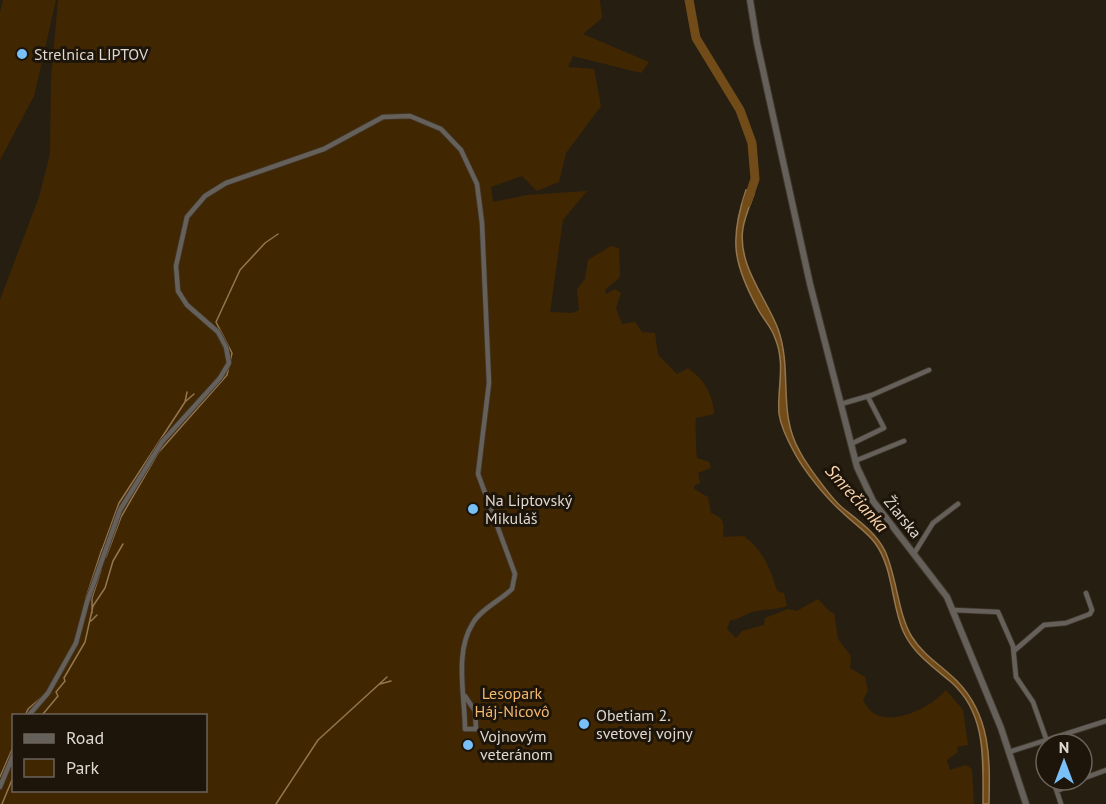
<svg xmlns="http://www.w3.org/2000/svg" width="1106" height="804" font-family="'PT Sans',sans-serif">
	<rect width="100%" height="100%" fill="#271e12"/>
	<path fill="#412701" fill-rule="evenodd" d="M 3,0 L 56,0 L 34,96 L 0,160 L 0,12 Z
		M 58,0 L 600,0 L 602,18 L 583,34 L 649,62 L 641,73 L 573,56 L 568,67 L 594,69 L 601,106 L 566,153 L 559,182 L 537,191 L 522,176 L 491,187 L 493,202 L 527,195 L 587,191 L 563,220 L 550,312 L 572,313 L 579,310 L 577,289 L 585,279 L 588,260 L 611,246 L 619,248 L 620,277 L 605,290 L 606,294 L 615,289 L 621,293 L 616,308 L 622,324 L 635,322 L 642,332 L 655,333 L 658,355 L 677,374 L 688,368 C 704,380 713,393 714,414 L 696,418 C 695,423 696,451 697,458 L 709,462 L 711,468 L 698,473 L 700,483 L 694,486 L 694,489 L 708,497 L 711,513 C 725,518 724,524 723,537 L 744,536 C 763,551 770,567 777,591 L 784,593 L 787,606 C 776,610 764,609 753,612 C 744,614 740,620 730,620 L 727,629 L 736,638 L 742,631 L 764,625 L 765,618 L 788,609 L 797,611 L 818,599 L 830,612 L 834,613 L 838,639 L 851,656 L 850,668 L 865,677 L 868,691 L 863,699 C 876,735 928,711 946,690 L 963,710 L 968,745 L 957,747 L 958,752 L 947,760 L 950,770 L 966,765 L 972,769 L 974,804 L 0,804 L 0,300 L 39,197 L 50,154 L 51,79 ZM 14,716 L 206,716 L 206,790 L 14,790 Z"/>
	<path fill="#724c18" stroke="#937650" stroke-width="1.5" d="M 746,190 L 754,194 C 750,205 745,216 743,228 C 737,265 766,297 778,329 C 793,371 777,413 800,452 C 807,465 833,501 844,509 C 859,521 876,533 885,551 C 897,577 898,615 912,637 C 923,655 942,666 957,681 C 991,716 990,759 989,804 L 983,804 C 983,760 987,714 951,682 C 933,667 914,654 904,633 C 891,606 894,569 875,543 C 866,531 853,523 842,512 C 826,498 804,471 794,452 C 788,441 781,427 779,414 C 777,388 786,364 775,338 C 772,328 764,320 759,311 C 733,264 729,240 746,190 Z"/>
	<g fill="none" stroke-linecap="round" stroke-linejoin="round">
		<path stroke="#937650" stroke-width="1.5" d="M 186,401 L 194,394
			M 102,550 L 119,503 L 185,402 L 187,392
			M 106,557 L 121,517 L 158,453 L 227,375 L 232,353 L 216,322 L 240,270 L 265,243 L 278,234
			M 86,598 L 102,549
			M 92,613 L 92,598 L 101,570
			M 91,621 L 97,615
			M 380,684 L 391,681
			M 43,714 L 58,696 L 56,692 L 65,681 L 64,678 L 85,642 L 93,606 L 105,588 L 113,561 L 123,544
			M 25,716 L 28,709 L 43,696
			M 0,777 L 14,745
			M 2,804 L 14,775
			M 276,804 L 318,740 L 387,677"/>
		<path stroke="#724c18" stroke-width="9" d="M 689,0 L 696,38 L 740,110 L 752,143 L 755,179 L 747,203"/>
		<g stroke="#41382d" stroke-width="6">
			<path id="minor" d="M 841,404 L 872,395 L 929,370
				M 851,444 L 884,428 L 868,397
				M 855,461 L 904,441
				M 915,552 L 933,523 L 958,504
				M 953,610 L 998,612 L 1013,646 L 1016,677 L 1033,702 L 1048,744
				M 1014,651 L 1044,625 L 1066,623 L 1090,614 L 1092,610 L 1086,593
				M 28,716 L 48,693 L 76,643 L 87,602 L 120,510 L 162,442 L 220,378 L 229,363 L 226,347 L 218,332 L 187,305 L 178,291 L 176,266 L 187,217 L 205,196 L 226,183 L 324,149 L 383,117 L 410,116 L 441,129 L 461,150 L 477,184 L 482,223 L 489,383 L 478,474 L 515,574 L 512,589 C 501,600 481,609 473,623 C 454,652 465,696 465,729 L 476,729 L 475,711 L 465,696
				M 1009,752 L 1106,721
				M 1082,779 L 1106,770
				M 1053,780 L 1061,804
				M 0,787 L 14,753
				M 1057,791 L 1080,780"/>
		</g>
		<g stroke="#41382d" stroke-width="8">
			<path id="tertiary" d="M 750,0 L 757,43 L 810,284 L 857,467 L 873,501 L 947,597 L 1001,728 L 1026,804"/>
		</g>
		<use href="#minor" stroke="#66605b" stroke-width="4.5"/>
		<use href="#tertiary" stroke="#66605b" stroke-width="6"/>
	</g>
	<g fill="#79bff8" stroke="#1d140a" stroke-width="2">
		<circle cx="22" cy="54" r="6"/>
		<circle cx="473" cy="509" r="6"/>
		<circle cx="584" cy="724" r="6"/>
		<circle cx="468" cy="745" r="6"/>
	</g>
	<g text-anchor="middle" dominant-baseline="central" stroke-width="6" stroke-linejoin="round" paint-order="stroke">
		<g font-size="16" fill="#dfd9d1" stroke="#1d140a" text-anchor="start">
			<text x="34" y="54">Strelnica LIPTOV</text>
			<text x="485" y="500">Na Liptovský<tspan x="485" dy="18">Mikuláš</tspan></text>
			<text x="596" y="715">Obetiam 2.<tspan x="596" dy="18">svetovej vojny</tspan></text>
			<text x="480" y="736">Vojnovým<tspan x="480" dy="18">veteránom</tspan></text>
		</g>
		<g font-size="16" fill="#dfd9d1" stroke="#1d140a">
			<text transform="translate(903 517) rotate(51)">Žiarska</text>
		</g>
		<g font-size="16" fill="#f3b76f" stroke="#1d140a">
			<text x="512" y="693">Lesopark<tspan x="512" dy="18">Háj-Nicovô</tspan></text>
		</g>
		<g font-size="18" font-style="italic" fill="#fbd6ad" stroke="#1d140a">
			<text transform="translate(857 498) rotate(48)">Smrečianka</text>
		</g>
	</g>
	<rect x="12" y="714" width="195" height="78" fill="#1d140a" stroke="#6b635a" stroke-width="1.5"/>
	<rect x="24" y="734" width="30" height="9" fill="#66605b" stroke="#6b635a" stroke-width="1.5"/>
	<text x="66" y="744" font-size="18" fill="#dfd9d1">Road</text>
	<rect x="24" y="759" width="30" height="18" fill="#412701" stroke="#6b635a" stroke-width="1.5"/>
	<text x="66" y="774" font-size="18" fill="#dfd9d1">Park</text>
	<g transform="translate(1064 762)"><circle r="28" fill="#1d140a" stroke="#6b635a" stroke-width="1.5"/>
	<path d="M0-4.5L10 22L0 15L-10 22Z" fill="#79bff8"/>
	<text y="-9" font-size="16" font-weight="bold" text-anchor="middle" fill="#dfd9d1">N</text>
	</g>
</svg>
